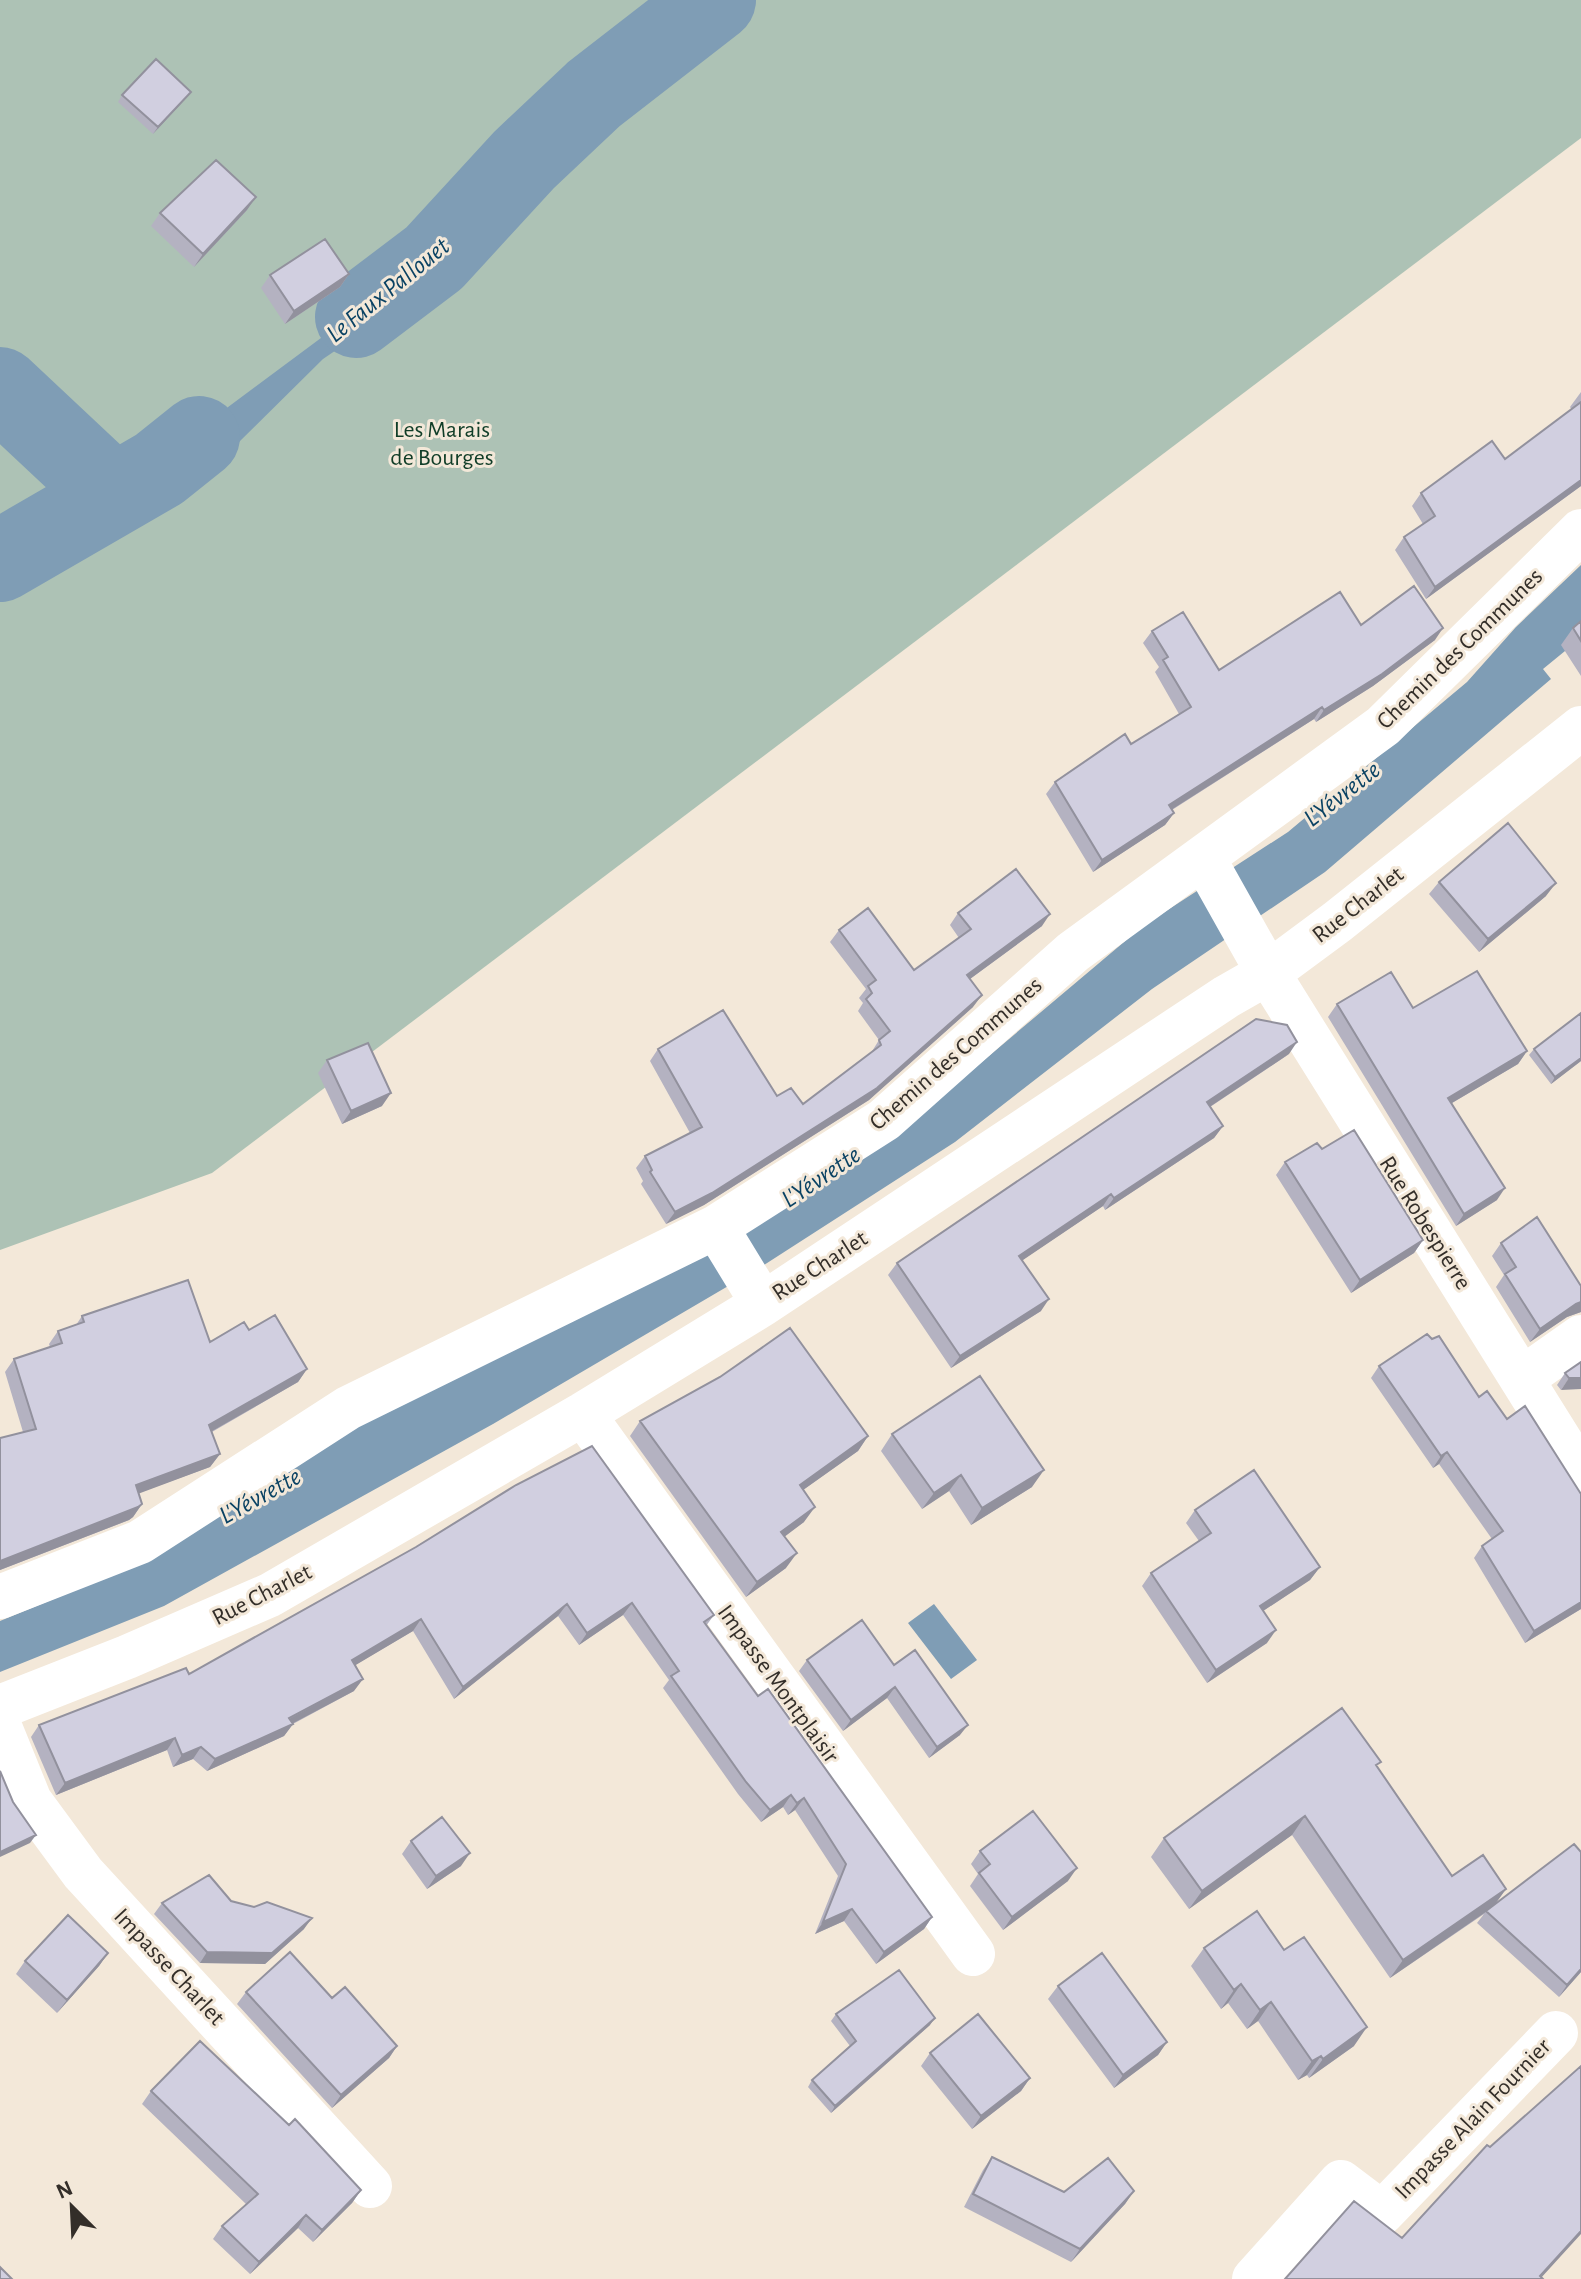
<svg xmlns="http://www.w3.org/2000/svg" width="1581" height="2279" font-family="'Alegreya Sans',sans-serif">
	<rect width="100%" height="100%" fill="#f3e8d9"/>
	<path fill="#adc2b5" d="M 0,0 L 1581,0 L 1581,138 L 212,1173 L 0,1250 Z"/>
	<path fill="#7f9db5" d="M 715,0 L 755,0 L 635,91 L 539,174 L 483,243 L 398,308 L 323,359 L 239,442 L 207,466 L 138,509 L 0,577 L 0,561 L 99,503 L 465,231 L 591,94 Z
		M 1581,565 L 1581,628 L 1565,651 L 1543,669 L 1551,679 L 1325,872 L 1152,989 L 955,1142 L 764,1265 L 493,1424 L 164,1606 L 0,1672 L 0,1621 L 112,1575 L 378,1411 L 894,1136 L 1143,926 L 1288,832 L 1467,682 L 1516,627 Z
		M 934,1604 L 977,1660 L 951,1679 L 908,1623 Z"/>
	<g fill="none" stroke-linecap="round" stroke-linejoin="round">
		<path stroke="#7f9db5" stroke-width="82" d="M 356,317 L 434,258 L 524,160 L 594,94 L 715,0
			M 0,388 L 113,494
			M 0,561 L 159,469 L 199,437"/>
		<path stroke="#fff" stroke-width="44" d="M 1204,859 L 1268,973 L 1581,1474
			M 716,1227 L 763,1304
			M 1523,1378 L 1581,1337
			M 583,1414 L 973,1954
			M 0,1597 L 140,1542 L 348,1408 L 716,1227 L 884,1120 L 1073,952 L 1383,726 L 1581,531
			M 0,1707 L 127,1657 L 270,1595 L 583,1414 L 763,1304 L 1226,997 L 1268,973 L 1337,922 L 1581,728
			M 0,1727 L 30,1801 L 83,1873 L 370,2186
			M 1254,2279 L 1341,2182 L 1382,2213 L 1556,2033"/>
	</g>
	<path fill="#b4b2c1" d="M 122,95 L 186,98 L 153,134 L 118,102 Z
		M 247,210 L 194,267 L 151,226 L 160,213 Z
		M 349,274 L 340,287 L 285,324 L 261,288 L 270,275 Z
		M 1581,392 L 1581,486 L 1426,599 L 1395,550 L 1404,537 L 1423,524 L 1412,506 L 1421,493 L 1505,459 L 1572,410 L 1570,407 Z
		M 1581,621 L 1581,676 L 1561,645 L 1573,628 Z
		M 1361,625 L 1435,640 L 1373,686 L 1316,722 L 1314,719 L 1172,810 L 1174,813 L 1165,825 L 1093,872 L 1046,794 L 1055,782 L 1131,744 L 1179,714 L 1155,672 L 1159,667 L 1143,643 L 1152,631 L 1219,670 Z
		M 1439,882 L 1546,896 L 1479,952 L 1429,894 Z
		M 958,913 L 1042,926 L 970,979 L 973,1007 L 869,1100 L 704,1205 L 666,1224 L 641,1184 L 643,1181 L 636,1168 L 645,1156 L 690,1133 L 650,1061 L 658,1049 L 777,1096 L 803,1104 L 871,1053 L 879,1040 L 858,1011 L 863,1003 L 859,998 L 866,989 L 830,942 L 839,930 L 914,970 L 959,938 L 950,925 Z
		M 1337,1004 L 1413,1008 L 1527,1051 L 1518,1064 L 1452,1103 L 1497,1200 L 1456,1226 L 1328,1017 Z
		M 1534,1049 L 1581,1061 L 1551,1084 L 1529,1055 Z
		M 1289,1054 L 1210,1107 L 1223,1126 L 1214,1138 L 1105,1210 L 1103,1206 L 1022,1260 L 1041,1311 L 951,1368 L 888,1275 L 897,1263 Z
		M 327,1060 L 382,1106 L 342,1124 L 318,1073 Z
		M 1322,1149 L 1423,1240 L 1414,1253 L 1351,1293 L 1276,1175 L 1285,1162 Z
		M 1501,1243 L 1581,1286 L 1581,1312 L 1567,1317 L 1530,1342 L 1496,1287 L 1504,1275 L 1492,1256 Z
		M 82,1316 L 210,1342 L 249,1330 L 307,1369 L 298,1382 L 212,1432 L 220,1454 L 210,1467 L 138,1493 L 142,1504 L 133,1517 L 129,1520 L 0,1570 L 0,1438 L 23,1432 L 5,1372 L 14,1359 L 50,1347 L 49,1344 L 58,1331 L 76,1325 Z
		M 1581,1362 L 1561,1390 L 1557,1385 L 1565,1373 Z
		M 1379,1366 L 1479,1397 L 1507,1419 L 1581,1609 L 1525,1643 L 1474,1558 L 1482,1546 L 1492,1539 L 1439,1464 L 1433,1468 L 1371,1378 Z
		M 640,1421 L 868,1436 L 858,1451 L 803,1490 L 804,1522 L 784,1536 L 786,1568 L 746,1597 L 630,1436 Z
		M 892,1434 L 1032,1487 L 971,1525 L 949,1491 L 922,1509 L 881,1451 Z
		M 1195,1510 L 1320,1567 L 1310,1580 L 1263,1611 L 1267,1643 L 1207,1683 L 1142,1586 L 1151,1573 L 1199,1541 L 1186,1523 Z
		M 416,1547 L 714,1615 L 706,1626 L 758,1696 L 932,1917 L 924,1929 L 876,1964 L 844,1921 L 815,1934 L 838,1876 L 795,1810 L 788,1815 L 783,1807 L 761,1822 L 738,1794 L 663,1688 L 669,1680 L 623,1615 L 579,1645 L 558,1616 L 454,1699 L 413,1631 L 355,1665 L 354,1691 L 293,1724 L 284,1736 L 207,1771 L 193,1759 L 173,1767 L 167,1750 L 56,1795 L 31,1737 L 39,1725 L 189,1674 Z
		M 807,1660 L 894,1665 L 960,1735 L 929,1758 L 887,1698 L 843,1731 L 799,1671 Z
		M 1377,1767 L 1452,1876 L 1506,1889 L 1495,1904 L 1581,1852 L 1581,1972 L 1559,1997 L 1477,1923 L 1484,1914 L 1390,1978 L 1292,1835 L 1189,1909 L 1151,1857 L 1164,1838 Z
		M 411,1841 L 461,1866 L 427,1889 L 402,1854 Z
		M 980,1851 L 1068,1881 L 1003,1930 L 970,1886 L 978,1874 L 971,1864 Z
		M 231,1901 L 304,1929 L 265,1964 L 200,1963 L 154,1914 L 162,1903 Z
		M 1204,1948 L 1284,1950 L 1354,2046 L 1309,2078 L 1307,2075 L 1298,2080 L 1258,2021 L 1247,2029 L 1228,2003 L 1221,2009 L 1191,1966 Z
		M 108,1953 L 99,1966 L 57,2013 L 16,1974 L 25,1961 Z
		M 1058,1986 L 1167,2042 L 1158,2055 L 1114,2088 L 1048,1999 Z
		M 246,1992 L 332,1998 L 397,2046 L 389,2058 L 332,2108 L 237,2004 Z
		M 836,2014 L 930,2025 L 831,2113 L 808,2087 L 812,2080 L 850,2046 L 831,2021 Z
		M 930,2053 L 1030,2078 L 1021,2091 L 972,2129 L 921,2066 Z
		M 151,2091 L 289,2125 L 361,2190 L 352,2203 L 313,2242 L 298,2228 L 250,2274 L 213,2239 L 222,2226 L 246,2204 L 142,2104 Z
		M 992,2157 L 1064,2192 L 1134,2191 L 1125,2204 L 1071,2262 L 964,2207 L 983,2170 Z"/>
	<path fill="#92919d" d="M 191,92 L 186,98 L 153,134 L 158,127 Z
		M 256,197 L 247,210 L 194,267 L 203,254 Z
		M 349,274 L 340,287 L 285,324 L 294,311 Z
		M 1581,480 L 1581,486 L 1426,599 L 1435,587 Z
		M 1443,628 L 1435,640 L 1373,686 L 1316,722 L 1324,710 Z
		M 1322,707 L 1314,719 L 1160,817 L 1169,805 Z
		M 1174,813 L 1165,825 L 1093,872 L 1102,860 Z
		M 1556,883 L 1546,896 L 1479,952 L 1488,939 Z
		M 1050,914 L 1042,926 L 959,987 L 967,975 Z
		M 982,995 L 973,1007 L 869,1100 L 704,1205 L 666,1224 L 675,1212 Z
		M 1297,1042 L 1289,1054 L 1199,1114 L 1207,1102 Z
		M 1527,1051 L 1518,1064 L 1440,1110 L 1448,1098 Z
		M 1581,1058 L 1581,1061 L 1551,1084 L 1555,1077 Z
		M 391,1093 L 382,1106 L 342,1124 L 351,1111 Z
		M 1223,1126 L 1214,1138 L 1105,1210 L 1114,1198 Z
		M 1505,1188 L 1497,1200 L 1456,1226 L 1464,1214 Z
		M 1111,1194 L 1103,1206 L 1011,1268 L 1019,1256 Z
		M 1423,1240 L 1414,1253 L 1351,1293 L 1360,1280 Z
		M 1049,1299 L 1041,1311 L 951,1368 L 960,1356 Z
		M 1581,1302 L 1581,1312 L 1567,1317 L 1530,1342 L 1540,1329 L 1576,1304 Z
		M 307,1369 L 298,1382 L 200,1438 L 209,1425 Z
		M 1569,1378 L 1581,1378 L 1581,1389 L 1561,1390 Z
		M 868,1436 L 858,1451 L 789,1500 L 800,1485 Z
		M 1447,1452 L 1439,1464 L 1433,1468 L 1441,1456 Z
		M 220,1454 L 210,1467 L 127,1498 L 136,1485 Z
		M 1044,1470 L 1032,1487 L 971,1525 L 982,1508 Z
		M 961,1475 L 949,1491 L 922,1509 L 934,1493 Z
		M 142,1504 L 133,1517 L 129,1520 L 0,1570 L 0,1561 Z
		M 815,1507 L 804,1522 L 771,1547 L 781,1532 Z
		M 797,1553 L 786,1568 L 746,1597 L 757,1582 Z
		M 1320,1567 L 1310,1580 L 1251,1619 L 1260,1606 Z
		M 1581,1602 L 1581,1609 L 1525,1643 L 1534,1631 Z
		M 632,1603 L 623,1615 L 579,1645 L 587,1633 Z
		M 567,1604 L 558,1616 L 454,1699 L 463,1687 Z
		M 421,1619 L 413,1631 L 344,1672 L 352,1660 Z
		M 1276,1630 L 1267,1643 L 1207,1683 L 1216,1670 Z
		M 363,1679 L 354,1691 L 284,1728 L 293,1724 L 284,1736 L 207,1771 L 215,1759 Z
		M 895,1687 L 887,1698 L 843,1731 L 851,1720 Z
		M 968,1725 L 960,1735 L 929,1758 L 937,1747 Z
		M 175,1738 L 167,1750 L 56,1795 L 65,1783 Z
		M 201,1747 L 193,1759 L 173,1767 L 182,1755 Z
		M 791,1795 L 783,1807 L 761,1822 L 770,1810 Z
		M 804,1798 L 795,1810 L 788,1815 L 797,1803 Z
		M 1305,1816 L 1292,1835 L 1189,1909 L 1202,1891 Z
		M 36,1835 L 30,1843 L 0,1857 L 0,1852 Z
		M 470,1853 L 461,1866 L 427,1889 L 436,1876 Z
		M 1077,1868 L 1068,1881 L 1003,1930 L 1012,1917 Z
		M 1506,1889 L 1493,1907 L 1390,1978 L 1403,1960 Z
		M 852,1909 L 844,1921 L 815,1934 L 823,1922 Z
		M 932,1917 L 924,1929 L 876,1964 L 884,1952 Z
		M 312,1918 L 304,1929 L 265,1964 L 200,1963 L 207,1952 Z
		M 108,1953 L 99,1966 L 57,2013 L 67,2000 Z
		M 1581,1969 L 1581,1972 L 1559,1997 L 1567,1985 Z
		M 1241,1984 L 1228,2003 L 1221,2009 L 1234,1990 Z
		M 1271,2002 L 1258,2021 L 1247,2029 L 1260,2010 Z
		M 935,2018 L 930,2025 L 831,2113 L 835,2106 Z
		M 1367,2027 L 1354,2046 L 1309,2078 L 1323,2059 Z
		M 1167,2042 L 1158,2055 L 1114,2088 L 1123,2075 Z
		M 397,2046 L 389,2058 L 332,2108 L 341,2095 Z
		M 1321,2056 L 1307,2075 L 1298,2080 L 1312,2061 Z
		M 1030,2078 L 1021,2091 L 972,2129 L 981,2116 Z
		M 361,2190 L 352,2203 L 313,2242 L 322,2230 Z
		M 1134,2191 L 1125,2204 L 1071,2262 L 1080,2249 Z
		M 306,2215 L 298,2228 L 250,2274 L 259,2262 Z
		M 1581,2231 L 1581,2234 L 1540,2279 L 1538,2279 Z"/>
	<path fill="#d1cfe0" stroke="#92919d" stroke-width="2" d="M 156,59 L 191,92 L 158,127 L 122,95 Z
		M 216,160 L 256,197 L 203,254 L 160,213 Z
		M 325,239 L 349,274 L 294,311 L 270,275 Z
		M 1581,402 L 1581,480 L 1435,587 L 1404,537 L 1435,516 L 1421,493 L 1492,441 L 1505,459 Z
		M 1414,586 L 1443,628 L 1382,674 L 1324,710 L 1322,707 L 1169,805 L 1174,813 L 1102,860 L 1055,782 L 1125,734 L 1131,744 L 1191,707 L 1163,660 L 1168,657 L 1152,631 L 1183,612 L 1219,670 L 1340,592 L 1361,625 Z
		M 1581,621 L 1581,641 L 1573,628 Z
		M 1508,823 L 1556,883 L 1488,939 L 1439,882 Z
		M 1016,869 L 1050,914 L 967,975 L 982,995 L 877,1088 L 712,1193 L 675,1212 L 650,1172 L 652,1170 L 645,1156 L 702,1127 L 658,1049 L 723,1010 L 777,1096 L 791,1088 L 803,1104 L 881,1045 L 879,1040 L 890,1031 L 866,999 L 872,993 L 868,986 L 876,980 L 839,930 L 868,908 L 914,970 L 971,929 L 958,913 Z
		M 1477,971 L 1527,1051 L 1448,1098 L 1505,1188 L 1464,1214 L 1337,1004 L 1391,972 L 1413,1008 Z
		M 1581,1013 L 1581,1058 L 1555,1077 L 1534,1049 Z
		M 1256,1019 L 1287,1025 L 1297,1042 L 1207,1102 L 1223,1126 L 1114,1198 L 1111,1194 L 1019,1256 L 1049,1299 L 960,1356 L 897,1263 Z
		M 368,1043 L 391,1093 L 351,1111 L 327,1060 Z
		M 1354,1130 L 1423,1240 L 1360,1280 L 1285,1162 L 1317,1143 L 1322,1149 Z
		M 1537,1217 L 1581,1286 L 1581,1302 L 1576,1304 L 1540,1329 L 1505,1274 L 1516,1267 L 1501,1243 Z
		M 188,1280 L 210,1342 L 244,1322 L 249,1330 L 275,1315 L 307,1369 L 209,1425 L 220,1454 L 136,1485 L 142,1504 L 138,1507 L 0,1561 L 0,1438 L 36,1429 L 14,1359 L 62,1343 L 58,1331 L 84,1322 L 82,1316 Z
		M 790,1328 L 868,1436 L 800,1485 L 815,1507 L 781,1532 L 797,1553 L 757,1582 L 640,1421 L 720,1377 Z
		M 1427,1334 L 1432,1339 L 1439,1336 L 1479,1397 L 1487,1391 L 1507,1419 L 1525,1406 L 1581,1494 L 1581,1602 L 1534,1631 L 1482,1546 L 1503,1531 L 1447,1452 L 1441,1456 L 1379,1366 Z
		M 1581,1362 L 1581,1378 L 1569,1378 L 1565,1373 Z
		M 980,1376 L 1044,1470 L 982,1508 L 961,1475 L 934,1493 L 892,1434 Z
		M 592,1446 L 714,1615 L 704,1622 L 758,1696 L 768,1689 L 932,1917 L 884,1952 L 852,1909 L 823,1922 L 846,1864 L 804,1798 L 797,1803 L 791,1795 L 770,1810 L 746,1782 L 671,1676 L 679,1671 L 632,1603 L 587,1633 L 567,1604 L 463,1687 L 421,1619 L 352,1660 L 363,1679 L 289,1718 L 293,1724 L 215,1759 L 201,1747 L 182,1755 L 175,1738 L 65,1783 L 39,1725 L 186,1668 L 189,1674 L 416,1547 L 516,1485 Z
		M 1254,1470 L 1320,1567 L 1260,1606 L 1276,1630 L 1216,1670 L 1151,1573 L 1211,1533 L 1195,1510 Z
		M 862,1620 L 894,1665 L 915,1650 L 968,1725 L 937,1747 L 895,1687 L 851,1720 L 807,1660 Z
		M 1342,1708 L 1381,1762 L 1376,1765 L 1452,1876 L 1483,1855 L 1506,1889 L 1403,1960 L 1305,1816 L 1202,1891 L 1164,1838 Z
		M 0,1771 L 13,1802 L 36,1835 L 0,1852 Z
		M 1033,1811 L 1077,1868 L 1012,1917 L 979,1873 L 990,1864 L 980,1851 Z
		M 442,1817 L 470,1853 L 436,1876 L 411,1841 Z
		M 1574,1844 L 1581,1852 L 1581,1969 L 1567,1985 L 1486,1911 Z
		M 209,1875 L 231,1901 L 254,1907 L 267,1902 L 312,1918 L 272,1953 L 207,1952 L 162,1903 Z
		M 1257,1911 L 1284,1950 L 1304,1937 L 1367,2027 L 1323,2059 L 1321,2056 L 1312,2061 L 1271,2002 L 1260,2010 L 1241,1984 L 1234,1990 L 1204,1948 Z
		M 68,1915 L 108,1953 L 67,2000 L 25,1961 Z
		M 290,1952 L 332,1998 L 345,1987 L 397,2046 L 341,2095 L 246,1992 Z
		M 1102,1953 L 1167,2042 L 1123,2075 L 1058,1986 Z
		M 899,1970 L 935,2018 L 835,2106 L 812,2080 L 856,2041 L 836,2014 Z
		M 978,2014 L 1030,2078 L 981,2116 L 930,2053 Z
		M 200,2041 L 289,2125 L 295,2119 L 361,2190 L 322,2230 L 306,2215 L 259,2262 L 222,2226 L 258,2194 L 151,2091 Z
		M 1581,2066 L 1581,2231 L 1540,2276 L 1543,2279 L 1285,2279 L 1354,2201 L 1402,2238 L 1487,2145 L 1490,2147 Z
		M 992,2157 L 1064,2192 L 1108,2158 L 1134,2191 L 1080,2249 L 973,2194 Z
		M 0,2267 L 12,2279 L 0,2279 Z"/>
	<g text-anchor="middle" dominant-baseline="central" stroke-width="6" stroke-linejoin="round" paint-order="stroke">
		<g font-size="24" fill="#103d27" stroke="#f3e8d9">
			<text x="442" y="430">Les Marais<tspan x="442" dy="28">de Bourges</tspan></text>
		</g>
		<g font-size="24" fill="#332e29" stroke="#f3e8d9">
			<text transform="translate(1460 649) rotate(-44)">Chemin des Communes</text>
			<text transform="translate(1358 905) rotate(-38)">Rue Charlet</text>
			<text transform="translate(956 1054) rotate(-41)">Chemin des Communes</text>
			<text transform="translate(1425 1223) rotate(58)">Rue Robespierre</text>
			<text transform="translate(820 1266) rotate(-33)">Rue Charlet</text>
			<text transform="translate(262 1595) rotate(-27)">Rue Charlet</text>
			<text transform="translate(778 1684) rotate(54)">Impasse Montplaisir</text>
			<text transform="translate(169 1967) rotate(47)">Impasse Charlet</text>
			<text transform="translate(1473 2119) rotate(-46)">Impasse Alain Fournier</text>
		</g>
		<g font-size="26" font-style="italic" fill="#0a4263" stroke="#f3e8d9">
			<text transform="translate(388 290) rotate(-39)">Le Faux Pallouet</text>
			<text transform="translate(1342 794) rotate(-38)">L'Yévrette</text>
			<text transform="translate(821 1177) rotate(-34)">L'Yévrette</text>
			<text transform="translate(260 1496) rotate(-29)">L'Yévrette</text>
		</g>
	</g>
	<g transform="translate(72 2207) rotate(336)" stroke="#f3e8d9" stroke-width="6" paint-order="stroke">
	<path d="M0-6L14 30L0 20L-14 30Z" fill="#332e29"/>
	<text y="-12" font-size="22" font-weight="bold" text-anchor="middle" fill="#332e29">N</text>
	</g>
</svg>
